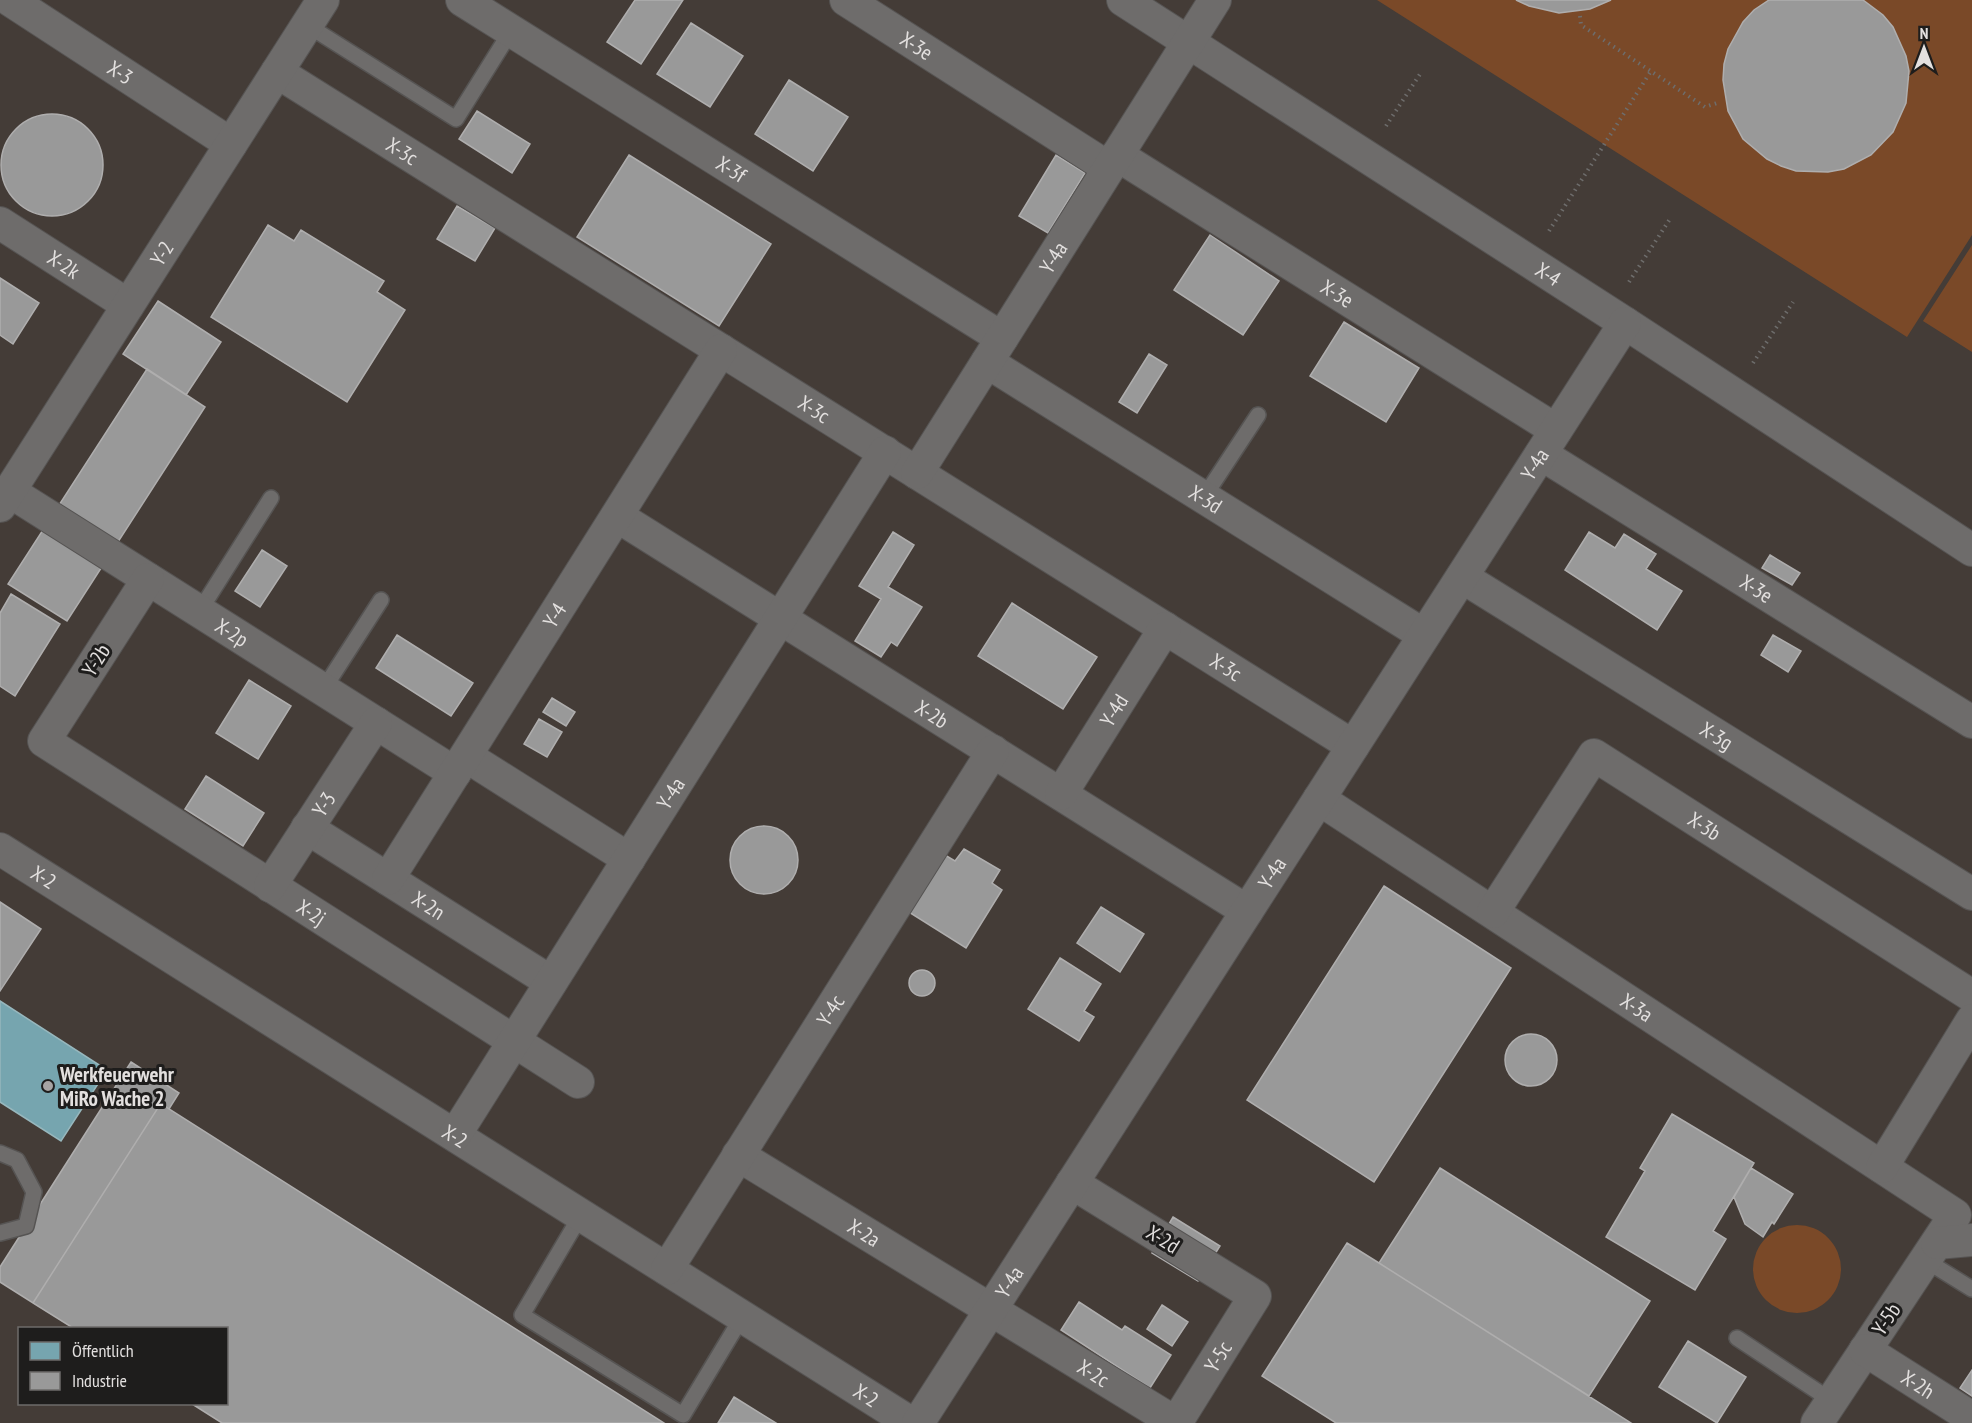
<svg xmlns="http://www.w3.org/2000/svg" width="1972" height="1423" font-family="'PT Sans Narrow',sans-serif">
	<rect width="100%" height="100%" fill="#373534"/>
	<path fill="#443c37" fill-rule="evenodd" d="M 0,0 L 1972,0 L 1972,1423 L 0,1423 ZM 20,1328 L 226,1328 L 226,1404 L 20,1404 Z"/>
	<path fill="#7a4928" d="M 1377,0 L 1972,0 L 1972,235 L 1907,337 Z
		M 1972,245 L 1972,352 L 1923,321 Z
		M1753 1269a44 44 0 1 1 88 0a44 44 0 1 1-88 0Z"/>
	<path fill="#76a5af" stroke="#97b7bd" stroke-width="1.5" d="M 0,1001 L 107,1070 L 61,1141 L 0,1102 Z"/>
	<path fill="#999" stroke="#afaeae" stroke-width="1.5" d="M 635,0 L 683,0 L 641,64 L 607,42 Z
		M 1516,0 L 1611,0 L 1590,9 L 1559,13 L 1529,6 Z
		M 1769,0 L 1863,0 L 1883,15 L 1893,27 L 1906,56 L 1909,71 L 1906,103 L 1893,132 L 1871,155 L 1844,169 L 1828,172 L 1796,171 L 1781,166 L 1767,159 L 1743,139 L 1728,111 L 1723,80 L 1724,64 L 1728,49 L 1743,22 L 1754,10 Z
		M 691,23 L 743,56 L 710,107 L 657,74 Z
		M 789,80 L 848,117 L 813,171 L 755,134 Z
		M 477,111 L 530,144 L 512,173 L 459,139 Z
		M1 165a51 51 0 1 1 102 0a51 51 0 1 1-102 0Z
		M 629,155 L 771,244 L 719,326 L 577,237 Z
		M 1056,155 L 1085,173 L 1048,233 L 1019,216 Z
		M 457,206 L 495,228 L 475,261 L 437,239 Z
		M 268,225 L 294,241 L 301,230 L 384,281 L 377,292 L 405,310 L 347,402 L 211,317 Z
		M 1210,235 L 1279,281 L 1243,335 L 1174,290 Z
		M 0,278 L 39,303 L 13,344 L 0,335 Z
		M 158,301 L 221,342 L 186,395 L 123,354 Z
		M 1344,322 L 1419,368 L 1386,422 L 1310,376 Z
		M 1149,354 L 1167,365 L 1137,413 L 1119,402 Z
		M 147,369 L 205,407 L 67,621 L 8,584 Z
		M 893,532 L 914,545 L 888,587 L 922,607 L 897,646 L 891,642 L 881,657 L 855,641 L 881,599 L 859,586 Z
		M 1589,532 L 1615,548 L 1624,534 L 1656,554 L 1646,569 L 1682,591 L 1657,630 L 1565,570 Z
		M 262,550 L 287,566 L 260,607 L 235,591 Z
		M 1770,555 L 1800,573 L 1792,585 L 1762,568 Z
		M 11,594 L 60,624 L 15,696 L 0,686 L 0,613 Z
		M 1012,603 L 1097,657 L 1063,709 L 978,656 Z
		M 397,635 L 473,683 L 451,716 L 376,668 Z
		M 1773,635 L 1801,651 L 1788,672 L 1761,655 Z
		M 249,680 L 291,706 L 258,759 L 216,733 Z
		M 552,698 L 575,712 L 566,726 L 543,712 Z
		M 539,719 L 562,732 L 547,757 L 524,744 Z
		M 206,776 L 264,813 L 243,846 L 185,809 Z
		M730 860a34 34 0 1 1 68 0a34 34 0 1 1-68 0Z
		M 964,849 L 1000,870 L 992,883 L 1002,890 L 966,948 L 904,909 L 940,852 L 955,861 Z
		M 1384,886 L 1511,968 L 1374,1182 L 1247,1100 Z
		M 0,902 L 41,929 L 0,991 Z
		M 1101,907 L 1144,934 L 1120,972 L 1077,943 Z
		M 1060,958 L 1101,984 L 1084,1011 L 1094,1017 L 1079,1041 L 1028,1009 Z
		M909 983a13 13 0 1 1 26 0a13 13 0 1 1-26 0Z
		M1505 1060a26 26 0 1 1 52 0a26 26 0 1 1-52 0Z
		M 131,1062 L 179,1093 L 169,1109 L 161,1103 L 33,1303 L 0,1282 L 0,1267 Z
		M 161,1103 L 169,1109 L 664,1423 L 222,1423 L 192,1404 L 226,1404 L 226,1328 L 73,1328 L 33,1303 Z
		M 1672,1114 L 1754,1163 L 1713,1231 L 1726,1239 L 1695,1290 L 1606,1237 L 1645,1171 L 1640,1168 Z
		M 1440,1168 L 1650,1301 L 1589,1396 L 1379,1263 Z
		M 1751,1168 L 1793,1194 L 1774,1224 L 1772,1222 L 1763,1237 L 1745,1224 L 1734,1197 Z
		M 1173,1217 L 1220,1246 L 1198,1281 L 1152,1253 Z
		M 1347,1243 L 1379,1263 L 1631,1423 L 1336,1423 L 1262,1376 Z
		M 1079,1302 L 1122,1330 L 1125,1326 L 1171,1355 L 1150,1388 L 1061,1330 Z
		M 1162,1305 L 1188,1322 L 1172,1346 L 1147,1329 Z
		M 1688,1341 L 1746,1377 L 1717,1423 L 1659,1387 Z
		M 1972,1370 L 1972,1396 L 1960,1388 Z
		M 734,1397 L 776,1423 L 718,1423 Z"/>
	<g fill="none" stroke-linecap="round" stroke-linejoin="round">
		<g stroke="#565453" stroke-width="18">
			<path id="lane" d="M 307,25 L 456,119 L 511,31
				M 1204,497 L 1258,415
				M 199,612 L 271,498
				M 323,690 L 381,600
				M 0,1153 L 17,1160 L 34,1192 L 26,1226 L 0,1233
				M 581,1215 L 522,1315 L 683,1415 L 742,1317
				M 1925,1260 L 1972,1289
				M 1737,1338 L 1832,1401"/>
		</g>
		<g stroke="#565453" stroke-width="34">
			<g id="street">
				<path id="s1" d="M 10,0 L 231,144"/>
				<path id="s2" d="M 462,0 L 1002,338"/>
				<path id="s3" d="M 846,0 L 1109,168"/>
				<path id="s4" d="M 1123,0 L 1625,323 L 1972,550"/>
				<path id="s5" d="M 277,72 L 1353,746"/>
				<path id="s6" d="M 1117,155 L 1556,430"/>
				<path id="s7" d="M 0,223 L 128,305"/>
				<path id="s8" d="M 987,362 L 1424,635"/>
				<path id="s9" d="M 1541,454 L 1972,722"/>
				<path id="s10" d="M 917,473 L 1215,0"/>
				<path id="s11" d="M 9,491 L 455,773"/>
				<path id="s12" d="M 0,506 L 323,0"/>
				<path id="s13" d="M 617,516 L 1247,911"/>
				<path id="s14" d="M 1462,577 L 1972,894"/>
				<path id="s15" d="M 148,579 L 44,741 L 578,1082"/>
				<path d="M 466,756 L 629,859"/>
				<path id="s16" d="M 1061,794 L 1165,628"/>
				<path id="s17" d="M 1319,799 L 1955,1215 L 1817,1423"/>
				<path id="s18" d="M 307,828 L 551,982"/>
				<path id="s19" d="M 0,849 L 911,1423"/>
				<path id="s20" d="M 388,879 L 721,350"/>
				<path id="s21" d="M 270,886 L 376,723"/>
				<path id="s22" d="M 1493,912 L 1594,755 L 1972,996"/>
				<path id="s23" d="M 455,1135 L 885,452"/>
				<path id="s24" d="M 738,1155 L 1176,1423 L 1255,1296 L 1072,1183"/>
				<path d="M 1882,1167 L 1972,1020"/>
				<path d="M 1937,1243 L 1972,1240"/>
				<path id="s25" d="M 667,1269 L 993,751"/>
				<path id="s26" d="M 1865,1350 L 1972,1418"/>
				<path id="s27" d="M 918,1423 L 1625,323"/>
			</g>
		</g>
		<path stroke="#6e6d6c" stroke-width="4" stroke-dasharray="1.5 4.5" stroke-linecap="butt" d="M 1580,16 L 1581,25 L 1705,107 L 1717,103
			M 1386,126 L 1422,71
			M 1549,231 L 1651,71
			M 1629,282 L 1670,219
			M 1753,363 L 1793,302"/>
		<use href="#lane" stroke="#6e6c6b" stroke-width="15"/>
		<use href="#street" stroke="#6e6c6b" stroke-width="32"/>
	</g>
	<circle fill="#a7a4a3" stroke="#1e1d1c" stroke-width="2" cx="48" cy="1086" r="6"/>
	<g text-anchor="middle" dominant-baseline="central" stroke-width="6" stroke-linejoin="round" paint-order="stroke">
		<g font-size="21" fill="#e3e0df" stroke="#1e1d1c">
			<text stroke="none"><textPath href="#s3" startOffset="84">X-3e</textPath></text>
			<text stroke="none"><textPath href="#s1" startOffset="132">X-3</textPath></text>
			<text stroke="none"><textPath href="#s5" startOffset="148">X-3c</textPath></text>
			<text stroke="none"><textPath href="#s2" startOffset="318">X-3f</textPath></text>
			<text stroke="none"><textPath href="#s12" startOffset="300">Y-2</textPath></text>
			<text stroke="none"><textPath href="#s10" startOffset="255">Y-4a</textPath></text>
			<text stroke="none"><textPath href="#s7" startOffset="76">X-2k</textPath></text>
			<text stroke="none"><textPath href="#s4" startOffset="506">X-4</textPath></text>
			<text stroke="none"><textPath href="#s6" startOffset="260">X-3e</textPath></text>
			<text stroke="none"><textPath href="#s5" startOffset="634">X-3c</textPath></text>
			<text stroke="none"><textPath href="#s27" startOffset="1140">Y-4a</textPath></text>
			<text stroke="none"><textPath href="#s8" startOffset="258">X-3d</textPath></text>
			<text stroke="none"><textPath href="#s9" startOffset="254">X-3e</textPath></text>
			<text stroke="none"><textPath href="#s20" startOffset="312">Y-4</textPath></text>
			<text stroke="none"><textPath href="#s11" startOffset="264">X-2p</textPath></text>
			<text transform="translate(96 660) rotate(-58)">Y-2b</text>
			<text stroke="none"><textPath href="#s5" startOffset="1120">X-3c</textPath></text>
			<text stroke="none"><textPath href="#s16" startOffset="99">Y-4d</textPath></text>
			<text stroke="none"><textPath href="#s13" startOffset="372">X-2b</textPath></text>
			<text stroke="none"><textPath href="#s14" startOffset="300">X-3g</textPath></text>
			<text stroke="none"><textPath href="#s23" startOffset="404">Y-4a</textPath></text>
			<text stroke="none"><textPath href="#s21" startOffset="98">Y-3</textPath></text>
			<text stroke="none"><textPath href="#s22" startOffset="318">X-3b</textPath></text>
			<text stroke="none"><textPath href="#s27" startOffset="654">Y-4a</textPath></text>
			<text stroke="none"><textPath href="#s19" startOffset="52">X-2</textPath></text>
			<text stroke="none"><textPath href="#s18" startOffset="144">X-2n</textPath></text>
			<text stroke="none"><textPath href="#s15" startOffset="510">X-2j</textPath></text>
			<text stroke="none"><textPath href="#s17" startOffset="380">X-3a</textPath></text>
			<text stroke="none"><textPath href="#s25" startOffset="306">Y-4c</textPath></text>
			<text stroke="none"><textPath href="#s19" startOffset="538">X-2</textPath></text>
			<text stroke="none"><textPath href="#s24" startOffset="148">X-2a</textPath></text>
			<text transform="translate(1163 1239) rotate(32)">X-2d</text>
			<text stroke="none"><textPath href="#s27" startOffset="168">Y-4a</textPath></text>
			<text transform="translate(1886 1319) rotate(-56)">Y-5b</text>
			<text stroke="none"><textPath href="#s24" startOffset="592">Y-5c</textPath></text>
			<text stroke="none"><textPath href="#s24" startOffset="417">X-2c</textPath></text>
			<text stroke="none"><textPath href="#s26" startOffset="63">X-2h</textPath></text>
			<text stroke="none"><textPath href="#s19" startOffset="1024">X-2</textPath></text>
		</g>
		<g font-size="21" font-weight="bold" fill="#e3e0df" stroke="#1e1d1c" text-anchor="start">
			<text x="60" y="1074">Werkfeuerwehr<tspan x="60" dy="24">MiRo Wache 2</tspan></text>
		</g>
	</g>
	<rect x="18" y="1327" width="210" height="78" fill="#1e1d1c" stroke="#6d6b6a" stroke-width="1.5"/>
	<rect x="30" y="1342" width="30" height="18" fill="#76a5af" stroke="#6d6b6a" stroke-width="1.5"/>
	<text x="72" y="1357" font-size="18" fill="#e3e0df">Öffentlich</text>
	<rect x="30" y="1372" width="30" height="18" fill="#999999" stroke="#6d6b6a" stroke-width="1.5"/>
	<text x="72" y="1387" font-size="18" fill="#e3e0df">Industrie</text>
	<g transform="translate(1924 48)" stroke="#1e1d1c" stroke-width="4.5" paint-order="stroke">
	<path d="M0-4.5L10 22L0 15L-10 22Z" fill="#e3e0df"/>
	<text y="-9" font-size="16" font-weight="bold" text-anchor="middle" fill="#e3e0df">N</text>
	</g>
</svg>
